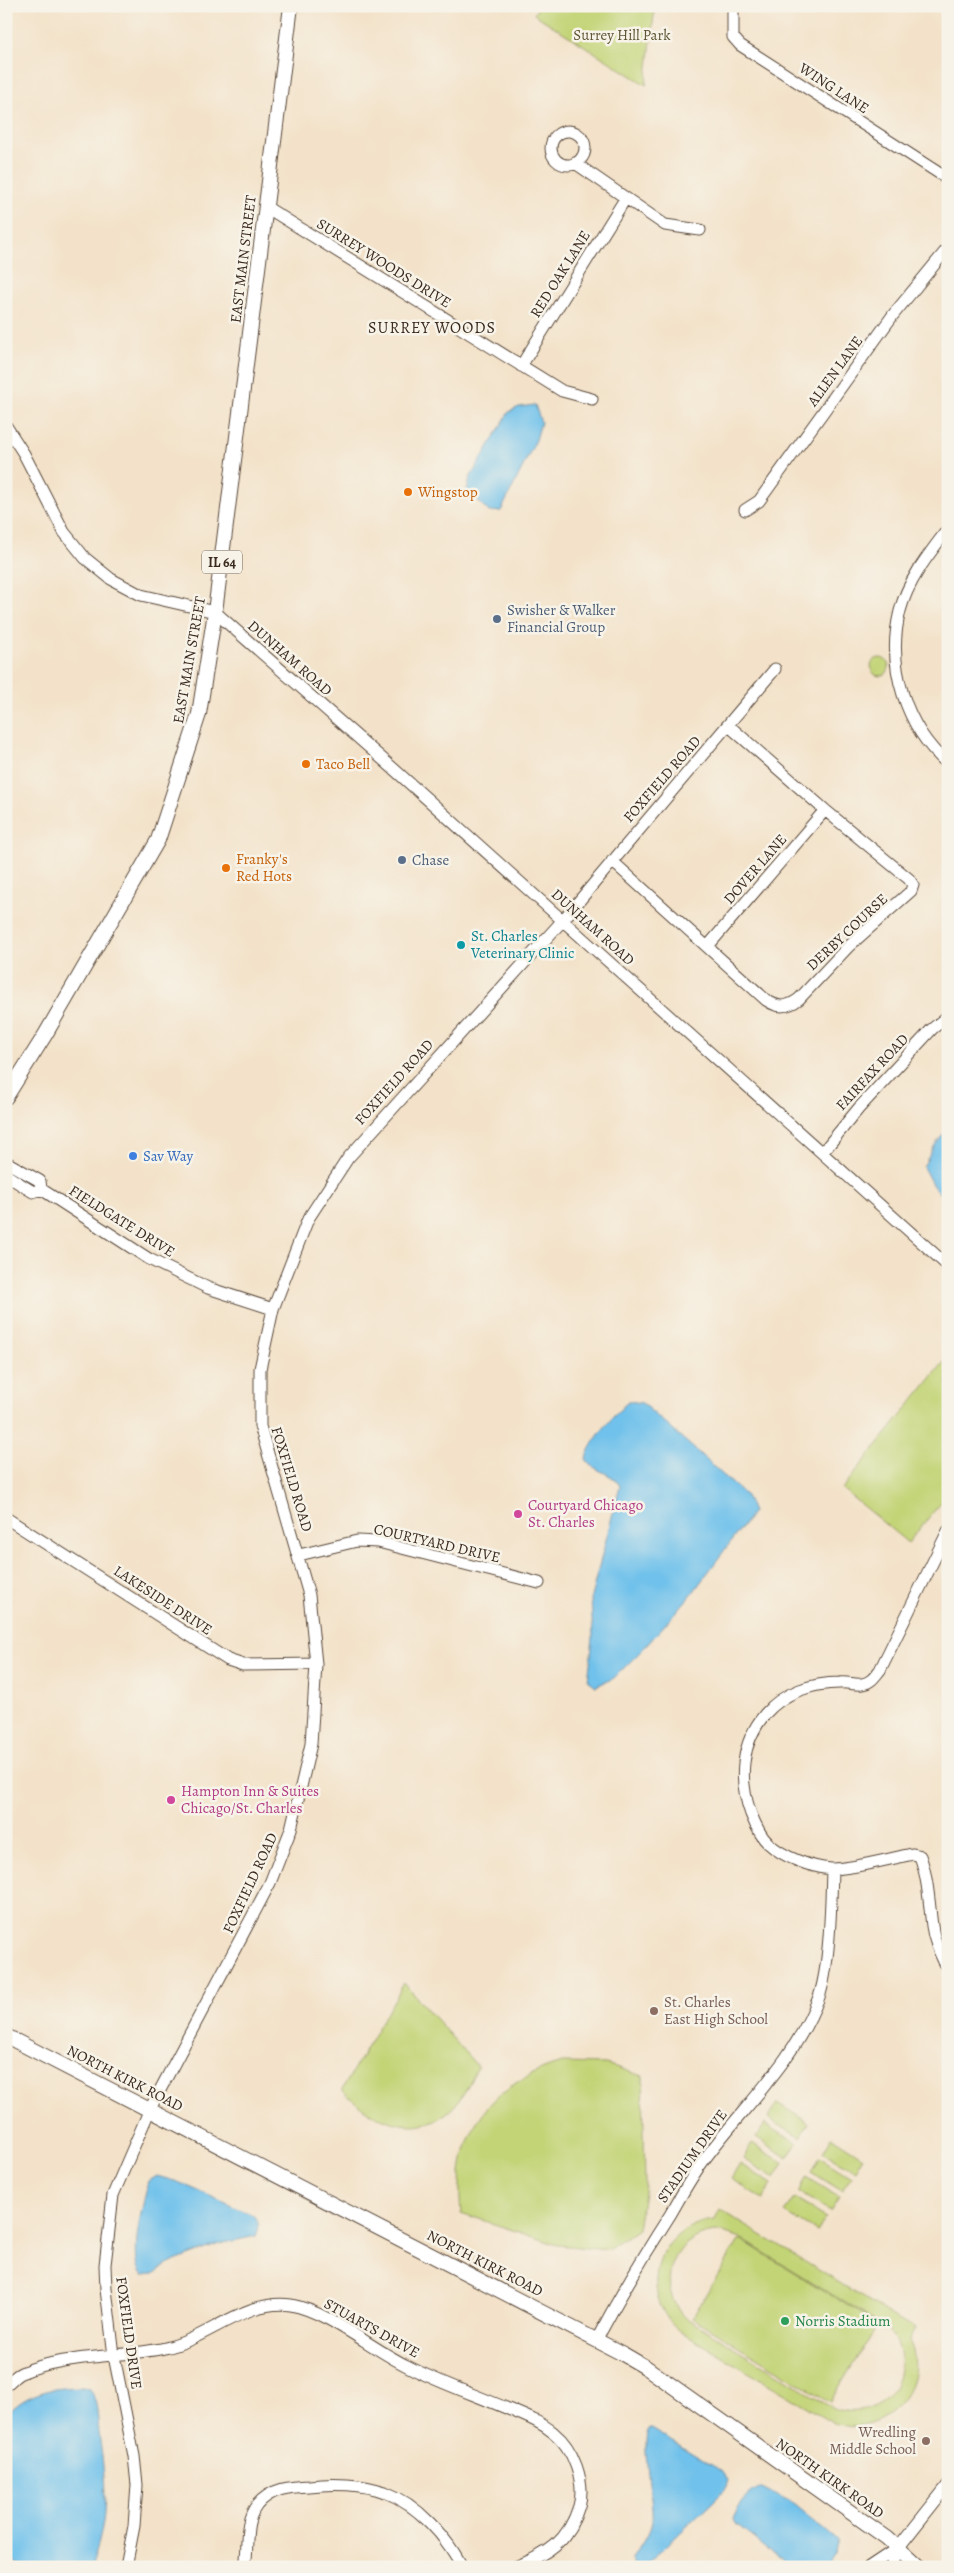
<svg xmlns="http://www.w3.org/2000/svg" width="954" height="2573" font-family="Alegreya,serif">
	<rect width="100%" height="100%" fill="#f7f3e8"/>
	<filter id="ink" filterUnits="userSpaceOnUse"><feTurbulence type="fractalNoise" baseFrequency=".02" numOctaves="2"/><feDisplacementMap in="SourceGraphic" scale="10" xChannelSelector="R" yChannelSelector="G"/><feConvolveMatrix kernelMatrix="1 2 1 2 8 2 1 2 1" color-interpolation-filters="sRGB"/></filter>
	<filter id="wash" filterUnits="userSpaceOnUse"><feTurbulence type="fractalNoise" baseFrequency=".0096" numOctaves="4" result="noise"/><feDisplacementMap in="SourceGraphic" scale="20" xChannelSelector="R" yChannelSelector="G"/><feGaussianBlur stdDeviation="1.12" result="paint"/><feColorMatrix in="noise" values="0 0 0 0 0 0 0 0 0 0 0 0 0 0 0 0 0 1.4 0 .05"/><feComposite in="paint" operator="in"/></filter>
	<g filter="url(#wash)">
		<rect width="100%" height="100%" fill="#f3e2c9"/>
		<path fill="#c3d477" stroke="#7f7f4a" fill-rule="evenodd" d="M 539,6 L 655,6 L 646,85 L 534,14 Z
			M871 667a9 9 0 1 1 18 0a9 9 0 1 1-18 0Z
			M 948,1357 L 948,1494 L 908,1543 L 842,1489 Z
			M 404,1983 L 478,2067 C 469,2082 462,2101 448,2112 C 413,2140 369,2118 342,2090 Z
			M 562,2063 L 606,2064 L 643,2076 L 645,2186 L 638,2229 L 608,2250 L 558,2245 L 461,2213 C 453,2136 487,2084 562,2063 Z
			M 777,2103 L 809,2123 L 800,2138 L 768,2118 Z
			M 765,2124 L 797,2143 L 788,2158 L 756,2138 Z
			M 832,2137 L 863,2157 L 855,2171 L 823,2152 Z
			M 752,2144 L 784,2163 L 775,2178 L 743,2159 Z
			M 819,2157 L 851,2177 L 842,2191 L 811,2172 Z
			M 740,2164 L 772,2184 L 763,2199 L 731,2179 Z
			M 807,2177 L 839,2197 L 830,2211 L 798,2192 Z
			M 794,2198 L 826,2218 L 817,2232 L 785,2213 Z
			M 720,2210 L 915,2329 L 909,2340 C 932,2388 882,2438 834,2423 L 686,2335 C 634,2302 653,2226 715,2220 ZM 723,2232 L 740,2238 L 886,2328 C 922,2368 885,2426 833,2408 L 683,2316 C 653,2281 676,2230 723,2232 Z
			M 740,2239 L 878,2324 L 830,2402 L 692,2318 Z"/>
		<path fill="#70c1eb" stroke="#567684" d="M 535,405 L 541,422 L 536,440 L 501,511 L 489,512 L 467,490 L 470,478 L 509,412 L 519,407 Z
			M 948,1129 L 948,1202 L 933,1186 L 923,1167 L 935,1145 Z
			M 629,1401 L 642,1403 L 691,1446 L 746,1496 L 753,1512 L 691,1595 L 646,1646 L 614,1678 L 596,1686 L 588,1681 L 593,1638 L 591,1597 L 620,1486 C 613,1472 593,1472 586,1459 C 588,1444 617,1411 629,1401 Z
			M 157,2176 L 178,2182 L 251,2214 C 260,2220 260,2228 256,2236 L 219,2244 L 175,2261 L 153,2274 L 143,2275 C 127,2261 144,2199 149,2181 Z
			M 82,2387 L 89,2389 C 99,2401 97,2419 99,2433 C 106,2487 110,2514 91,2567 L 20,2567 L 6,2554 L 6,2416 C 24,2393 54,2387 82,2387 Z
			M 650,2428 L 720,2470 L 728,2480 L 726,2487 L 716,2498 L 646,2564 L 640,2567 L 634,2564 L 633,2558 C 639,2547 651,2534 652,2520 C 654,2500 639,2438 650,2428 Z
			M 762,2488 L 793,2504 L 837,2540 L 835,2553 L 826,2567 L 790,2567 L 735,2524 L 733,2519 C 738,2506 749,2492 762,2488 Z"/>
	</g>
	<g filter="url(#ink)">
		<g fill="none" stroke-linecap="round" stroke-linejoin="round">
			<g stroke="#574638" stroke-width="13">
				<path id="minor" d="M 733,6 L 733,37 L 740,45 L 948,179
					M551 148a17 17 0 1 1 34 0a17 17 0 1 1-34 0Z
					M 575,163 L 665,225 L 700,230
					M 266,207 L 562,391 L 592,399
					M 521,366 L 625,199
					M 6,426 L 24,454 L 64,532 L 85,558 L 111,579 L 141,595 L 215,612 L 387,763 L 948,1266
					M 745,510 L 759,501 L 893,315 L 948,248
					M 948,529 C 929,554 908,580 900,611 C 886,666 906,728 948,764
					M 612,861 L 766,1000 C 778,1008 787,1008 799,999 L 848,947 L 911,891 L 913,885 L 909,879 L 825,810 L 728,725
					M 708,946 L 825,810
					M 822,1153 L 859,1108 L 932,1029 L 948,1016
					M 6,1162 L 40,1181 L 41,1189 L 149,1259 L 208,1288 L 273,1309
					M 6,1175 L 33,1192 L 41,1189
					M 6,1518 L 228,1660 L 243,1665 L 316,1664
					M 948,1531 L 880,1670 C 875,1676 871,1683 862,1684 C 855,1685 847,1682 840,1683 C 812,1683 784,1692 765,1714 C 741,1743 738,1779 751,1814 C 755,1824 760,1836 768,1843 C 783,1857 810,1867 831,1869 C 849,1870 892,1858 913,1854 L 920,1856 C 928,1878 929,1902 932,1926 C 934,1942 941,1955 948,1970
					M 299,1555 L 357,1541 L 378,1542 L 539,1583
					M 597,2339 C 620,2296 644,2255 670,2215 C 681,2196 691,2177 704,2160 C 744,2106 795,2061 819,1997 C 830,1966 831,1902 832,1869
					M 6,2385 C 11,2381 16,2375 21,2373 C 65,2354 119,2358 165,2348 C 208,2339 246,2298 291,2305 C 327,2311 372,2349 407,2366 C 438,2382 473,2394 506,2408 C 522,2415 540,2421 554,2433 C 573,2448 586,2482 579,2506 C 568,2542 548,2554 515,2567
					M 126,2567 L 134,2526 L 137,2485 L 134,2456 L 114,2356 L 106,2289 L 105,2265 L 113,2195 L 150,2109 L 270,1883 L 291,1829 L 311,1744 L 316,1664 L 309,1595 L 260,1426 L 260,1369 L 273,1309 L 308,1219 L 348,1158 L 563,920 L 775,669
					M 245,2567 C 249,2546 243,2523 257,2505 C 271,2488 290,2487 309,2486 C 333,2483 362,2484 385,2492 C 417,2504 447,2537 462,2567
					M 869,2567 L 899,2547
					M 891,2567 L 899,2547 L 948,2485"/>
			</g>
			<g stroke="#574638" stroke-width="16">
				<path id="major" d="M 6,1097 L 45,1035 L 158,840 L 199,714 L 215,612 L 291,6
					M 6,2036 L 623,2354 L 647,2368 L 887,2538 L 919,2567"/>
			</g>
			<use href="#minor" stroke="#fff" stroke-width="11"/>
			<use href="#major" stroke="#fff" stroke-width="14"/>
		</g>
	</g>
	<g fill="#e8710a" stroke="#f7f3e8" stroke-width="2">
		<circle cx="408" cy="492" r="5"/>
		<circle cx="306" cy="764" r="5"/>
		<circle cx="226" cy="868" r="5"/>
	</g>
	<g fill="#5c6f8a" stroke="#f7f3e8" stroke-width="2">
		<circle cx="497" cy="619" r="5"/>
		<circle cx="402" cy="860" r="5"/>
	</g>
	<circle fill="#0f9aa8" stroke="#f7f3e8" stroke-width="2" cx="461" cy="945" r="5"/>
	<circle fill="#3f7fe0" stroke="#f7f3e8" stroke-width="2" cx="133" cy="1156" r="5"/>
	<g fill="#d1479c" stroke="#f7f3e8" stroke-width="2">
		<circle cx="518" cy="1514" r="5"/>
		<circle cx="171" cy="1800" r="5"/>
	</g>
	<g fill="#8d6e63" stroke="#f7f3e8" stroke-width="2">
		<circle cx="654" cy="2011" r="5"/>
		<circle cx="926" cy="2441" r="5"/>
	</g>
	<circle fill="#2e9e5b" stroke="#f7f3e8" stroke-width="2" cx="785" cy="2321" r="5"/>
	<g text-anchor="middle" dominant-baseline="central" stroke-width="5" stroke-linejoin="round" paint-order="stroke">
		<rect fill="#f7f3e8" stroke="#73665b" stroke-width="1" x="202" y="550.5" width="40" height="23" rx="4"/>
		<g font-size="14" font-weight="bold" fill="#3b2a1e">
			<text x="222" y="562">IL 64</text>
		</g>
		<g font-size="15" fill="#5d5434" stroke="#f7f3e8">
			<text x="622" y="35">Surrey Hill Park</text>
		</g>
		<g font-size="15" fill="#3b2a1e" stroke="#f7f3e8">
			<text transform="translate(834 88) rotate(33)">WING LANE</text>
			<text transform="translate(243 259) rotate(-83)">EAST MAIN STREET</text>
			<text transform="translate(384 263) rotate(32)">SURREY WOODS DRIVE</text>
			<text transform="translate(560 274) rotate(-58)">RED OAK LANE</text>
			<text transform="translate(835 371) rotate(-54)">ALLEN LANE</text>
			<text transform="translate(290 658) rotate(41)">DUNHAM ROAD</text>
			<text transform="translate(189 660) rotate(-80)">EAST MAIN STREET</text>
			<text transform="translate(662 779) rotate(-49)">FOXFIELD ROAD</text>
			<text transform="translate(755 869) rotate(-49)">DOVER LANE</text>
			<text transform="translate(593 927) rotate(42)">DUNHAM ROAD</text>
			<text transform="translate(847 932) rotate(-43)">DERBY COURSE</text>
			<text transform="translate(872 1072) rotate(-47)">FAIRFAX ROAD</text>
			<text transform="translate(394 1082) rotate(-48)">FOXFIELD ROAD</text>
			<text transform="translate(122 1221) rotate(32)">FIELDGATE DRIVE</text>
			<text transform="translate(292 1479) rotate(73)">FOXFIELD ROAD</text>
			<text transform="translate(437 1543) rotate(13)">COURTYARD DRIVE</text>
			<text transform="translate(163 1600) rotate(33)">LAKESIDE DRIVE</text>
			<text transform="translate(250 1883) rotate(-65)">FOXFIELD ROAD</text>
			<text transform="translate(125 2078) rotate(27)">NORTH KIRK ROAD</text>
			<text transform="translate(692 2156) rotate(-55)">STADIUM DRIVE</text>
			<text transform="translate(485 2263) rotate(27)">NORTH KIRK ROAD</text>
			<text transform="translate(372 2328) rotate(29)">STUARTS DRIVE</text>
			<text transform="translate(129 2333) rotate(82)">FOXFIELD DRIVE</text>
			<text transform="translate(830 2478) rotate(35)">NORTH KIRK ROAD</text>
		</g>
		<g font-size="15" fill="#c56008" stroke="#f7f3e8" text-anchor="start">
			<text x="418" y="492">Wingstop</text>
			<text x="316" y="764">Taco Bell</text>
			<text x="236" y="859">Franky's<tspan x="236" dy="17">Red Hots</tspan></text>
		</g>
		<g font-size="15" fill="#4e5e75" stroke="#f7f3e8" text-anchor="start">
			<text x="507" y="610">Swisher &amp; Walker<tspan x="507" dy="17">Financial Group</tspan></text>
			<text x="412" y="860">Chase</text>
		</g>
		<g font-size="15" fill="#0d838f" stroke="#f7f3e8" text-anchor="start">
			<text x="471" y="936">St. Charles<tspan x="471" dy="17">Veterinary Clinic</tspan></text>
		</g>
		<g font-size="15" fill="#366cbe" stroke="#f7f3e8" text-anchor="start">
			<text x="143" y="1156">Sav Way</text>
		</g>
		<g font-size="15" fill="#b23c85" stroke="#f7f3e8" text-anchor="start">
			<text x="528" y="1505">Courtyard Chicago<tspan x="528" dy="17">St. Charles</tspan></text>
			<text x="181" y="1791">Hampton Inn &amp; Suites<tspan x="181" dy="17">Chicago/St. Charles</tspan></text>
		</g>
		<g font-size="15" fill="#785e54" stroke="#f7f3e8" text-anchor="start">
			<text x="664" y="2002">St. Charles<tspan x="664" dy="17">East High School</tspan></text>
			<text x="916" y="2432" text-anchor="end">Wredling<tspan x="916" dy="17">Middle School</tspan></text>
		</g>
		<g font-size="15" fill="#27864d" stroke="#f7f3e8" text-anchor="start">
			<text x="795" y="2321">Norris Stadium</text>
		</g>
		<g font-size="16" letter-spacing="1" fill="#3b2a1e" stroke="#f7f3e8">
			<text x="432" y="328">SURREY WOODS</text>
		</g>
	</g>
	<rect width="954" height="2573" fill="none" stroke="#f7f3e8" stroke-width="25"/>
</svg>
